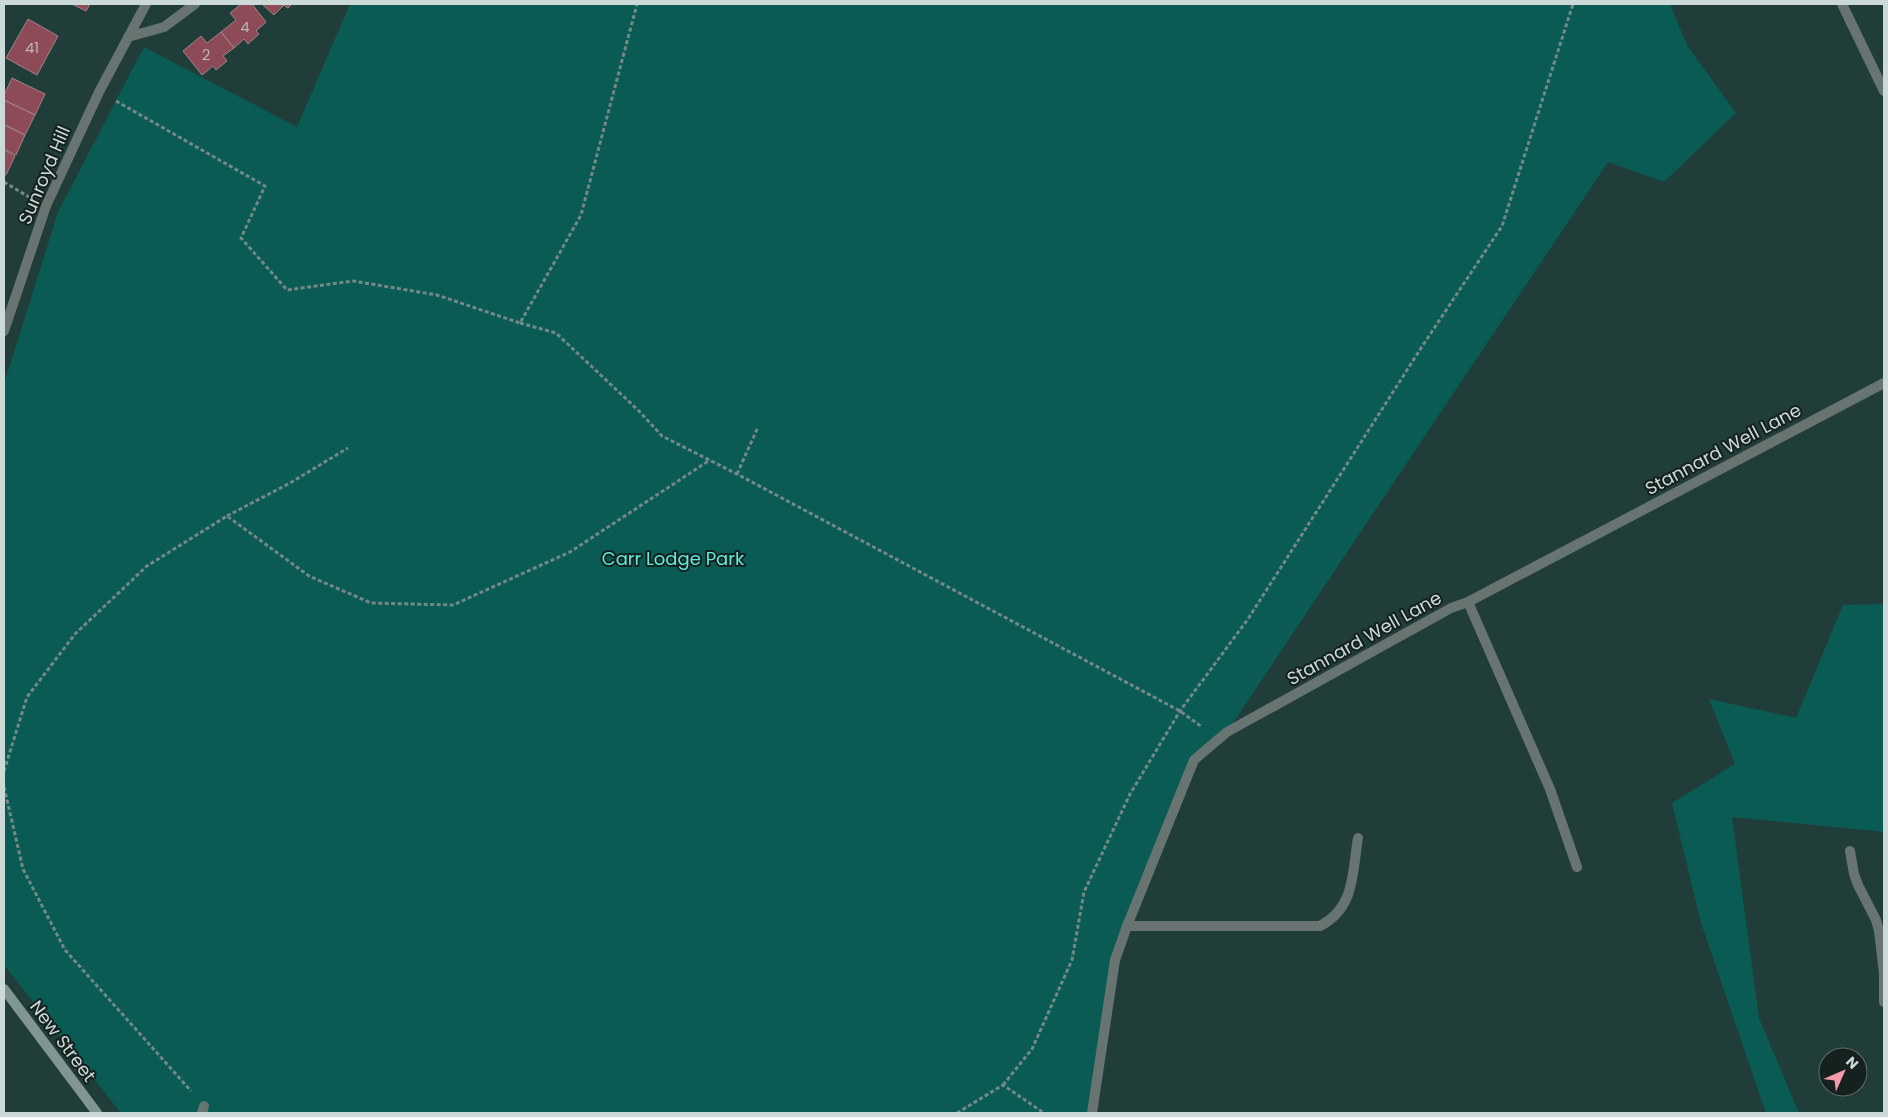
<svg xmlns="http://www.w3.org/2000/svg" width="1888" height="1117" font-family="Poppins,sans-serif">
	<rect width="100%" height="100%" fill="#213d39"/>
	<path fill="#095b54" d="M 350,4 L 1670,4 L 1687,45 L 1736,113 L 1664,182 L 1608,162 L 1227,732 L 1194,760 L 1115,960 L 1092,1113 L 121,1113 L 4,965 L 4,384 L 58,212 L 144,47 L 297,127 Z
		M 1884,604 L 1884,832 L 1732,817 L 1759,1018 L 1799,1113 L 1766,1113 L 1701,923 L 1672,803 L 1735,764 L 1709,699 L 1796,718 L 1843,605 Z"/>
	<path fill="#8d4a57" stroke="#9f8488" d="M 72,4 L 90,4 L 86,11 Z
		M 241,4 L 252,4 L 266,22 L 256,31 L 259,34 L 248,44 L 244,39 L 234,48 L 221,32 L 236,20 L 230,13 Z
		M 262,4 L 292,4 L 288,8 L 284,5 L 274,15 Z
		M 28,19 L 58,36 L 37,75 L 6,58 Z
		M 221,32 L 234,48 L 223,56 L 227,61 L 216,70 L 213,66 L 202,75 L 183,51 L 201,36 L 207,43 Z
		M 12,78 L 45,94 L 35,115 L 4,100 L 4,95 Z
		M 4,100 L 35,115 L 25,135 L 4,124 Z
		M 4,125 L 25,135 L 16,155 L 4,149 Z
		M 4,150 L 15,156 L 6,175 L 4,174 Z"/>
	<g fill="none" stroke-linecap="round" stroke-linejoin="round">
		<path stroke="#748986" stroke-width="3" stroke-dasharray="4 2.5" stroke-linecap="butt" d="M 116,101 L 265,186 L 241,238 L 287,290 L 353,281 L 437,295 L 520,323 L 581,215 L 637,4
			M 4,182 L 29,197
			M 520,323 L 556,333 L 639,411 L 662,436 L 737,474 L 1180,711 L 1202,727
			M 737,474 L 758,427
			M 227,516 L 290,483 L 348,448
			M 4,771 L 27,697 L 75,634 L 147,566 L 227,516 L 309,576 L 371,603 L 453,605 L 570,552 L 710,460
			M 4,787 L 23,869 L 65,950 L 191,1091
			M 1003,1085 L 1032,1049 L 1072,960 L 1084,892 L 1130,794 L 1180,711 L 1248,619 L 1423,345 L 1502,226 L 1573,4
			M 957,1113 L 1003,1085 L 1044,1113"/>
		<path stroke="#677472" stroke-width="10" d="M 1468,602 L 1550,789 L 1577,867
			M 1850,851 L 1854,874 L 1858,885 L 1876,920 L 1879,931 L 1884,974
			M 1127,926 L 1320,926 C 1355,908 1352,874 1358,838
			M 202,1113 L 204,1106"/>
		<path stroke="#677472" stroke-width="10" d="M 1842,4 L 1884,91
			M 128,37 L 164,27 L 195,4
			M 4,331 L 46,206 L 99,92 L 146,4
			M 1884,974 L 1884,1002
			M 1092,1113 L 1115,960 L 1127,926 L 1194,760 L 1227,732 L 1451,608 L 1468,602 L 1884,383"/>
		<path stroke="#819592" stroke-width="10" d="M 4,989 L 97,1113"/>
	</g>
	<g text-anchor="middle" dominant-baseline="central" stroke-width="4" stroke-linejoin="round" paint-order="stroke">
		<g font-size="15" fill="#bcb6b8">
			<text x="245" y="26">4</text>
			<text x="32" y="47">41</text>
			<text x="206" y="54">2</text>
		</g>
		<g font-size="18" fill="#cbdad8" stroke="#15211f">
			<text transform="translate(44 175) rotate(-67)">Sunroyd Hill</text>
			<text transform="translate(1723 449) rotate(-28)">Stannard Well Lane</text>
			<text transform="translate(1364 638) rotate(-29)">Stannard Well Lane</text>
			<text transform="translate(63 1041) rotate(53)">New Street</text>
		</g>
		<g font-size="18" fill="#60ebdd" stroke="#15211f">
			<text x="673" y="558">Carr Lodge Park</text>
		</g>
	</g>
	<rect width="1888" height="1117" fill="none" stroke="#cbdad8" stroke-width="10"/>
	<g transform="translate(1843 1072) rotate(45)"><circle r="24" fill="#15211f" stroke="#5e6b69"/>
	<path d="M0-4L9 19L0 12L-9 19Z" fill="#f39aa9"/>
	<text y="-8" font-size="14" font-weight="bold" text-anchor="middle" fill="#cbdad8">N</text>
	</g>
</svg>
